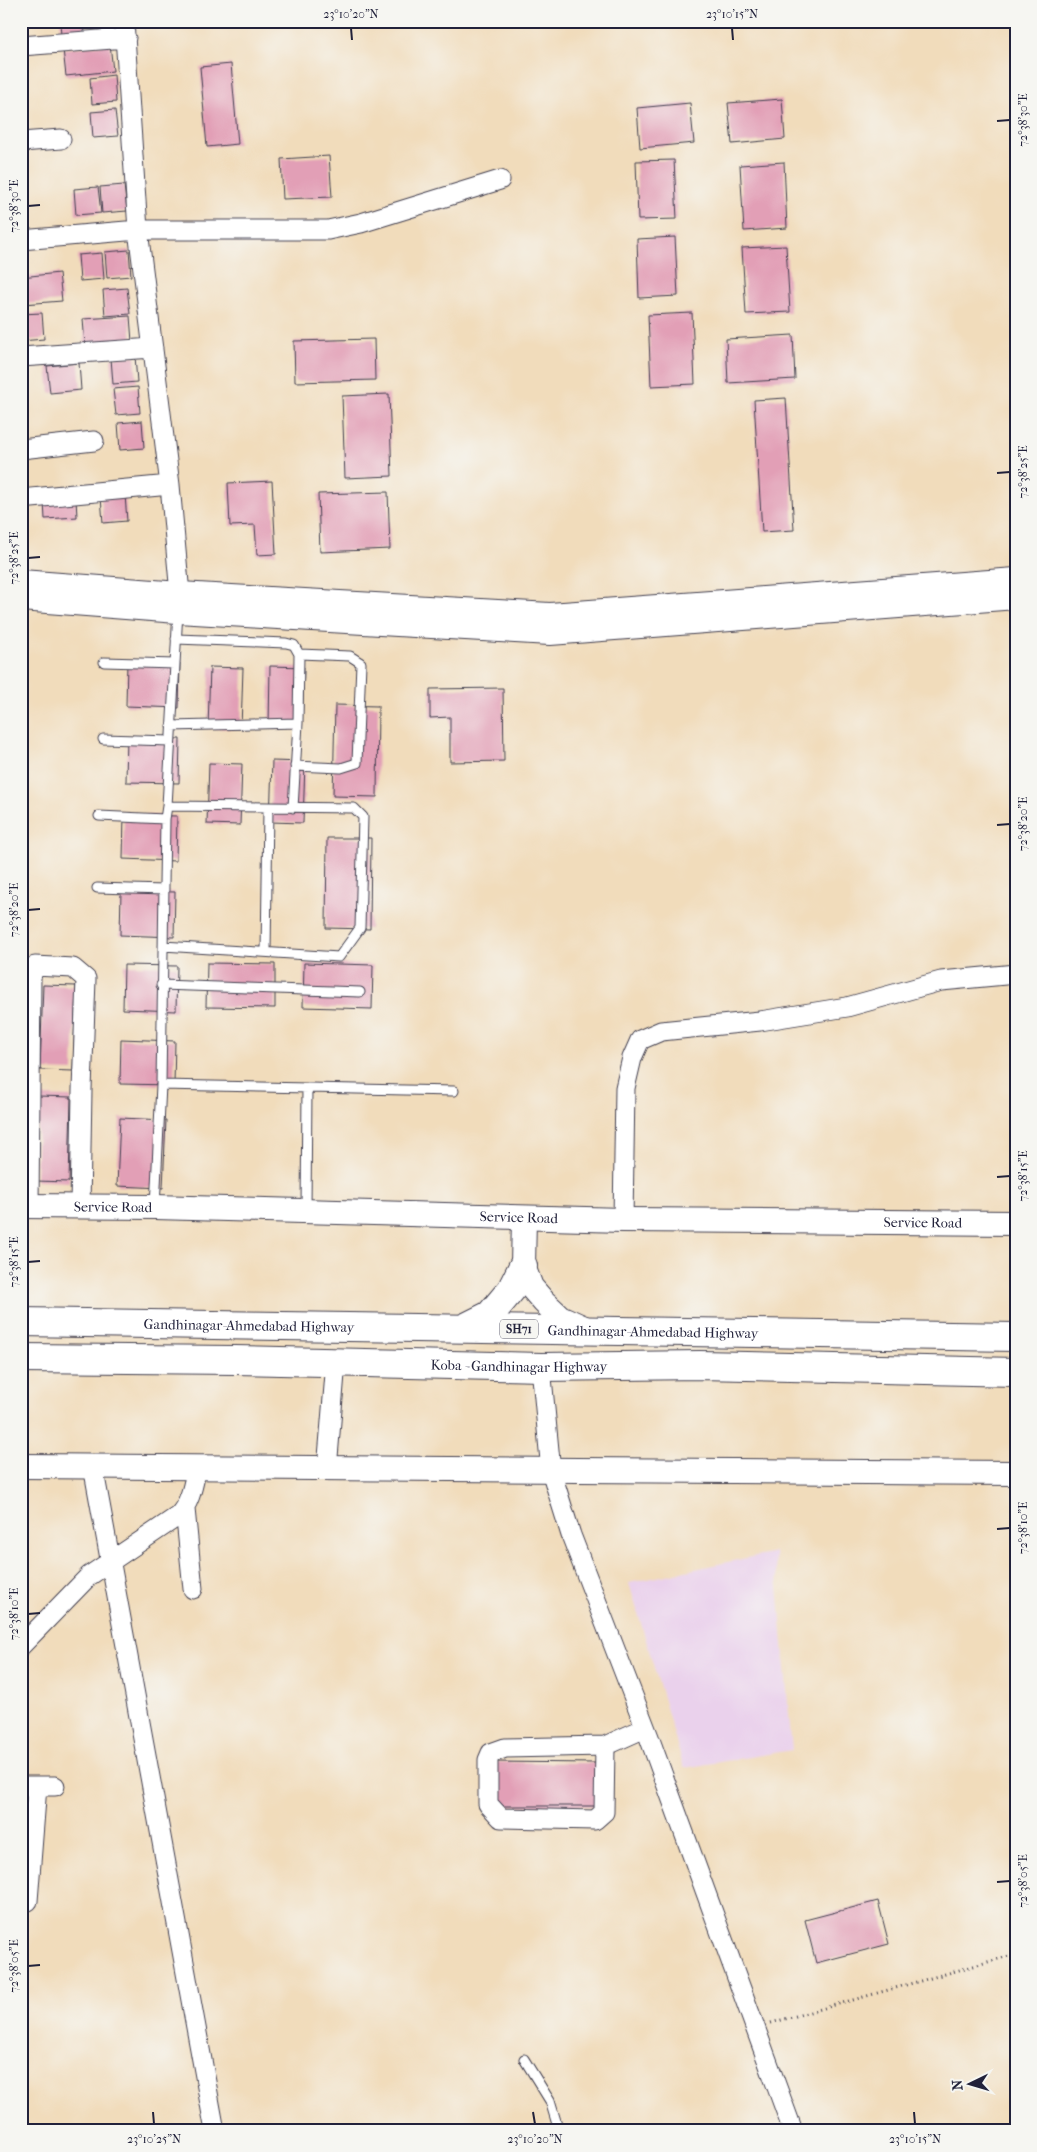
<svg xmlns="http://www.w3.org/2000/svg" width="1037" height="2152" font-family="'IM FELL French Canon',serif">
	<rect width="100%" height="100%" fill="#f6f6f2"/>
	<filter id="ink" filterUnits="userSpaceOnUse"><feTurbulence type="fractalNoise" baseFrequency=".02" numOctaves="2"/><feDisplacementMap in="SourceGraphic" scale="10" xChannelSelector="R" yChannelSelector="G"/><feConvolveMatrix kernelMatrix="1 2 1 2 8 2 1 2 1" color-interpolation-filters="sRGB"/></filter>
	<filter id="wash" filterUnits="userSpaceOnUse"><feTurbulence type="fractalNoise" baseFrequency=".0096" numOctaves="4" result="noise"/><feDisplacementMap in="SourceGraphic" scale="20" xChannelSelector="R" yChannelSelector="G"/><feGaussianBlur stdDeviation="1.12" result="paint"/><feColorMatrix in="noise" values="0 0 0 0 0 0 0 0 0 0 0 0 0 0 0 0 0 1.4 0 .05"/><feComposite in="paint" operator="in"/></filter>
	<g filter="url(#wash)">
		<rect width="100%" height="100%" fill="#f1dcbb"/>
		<path fill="#ead1ec" d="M 775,1552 L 792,1750 L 684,1768 L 629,1583 Z"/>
		<g id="blocks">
			<path fill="#e29fb6" d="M 60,21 L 84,21 L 85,34 L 61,36 Z
				M 110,44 L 113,71 L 66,76 L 63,49 Z
				M 231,64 L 238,144 L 207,147 L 200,67 Z
				M 114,75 L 116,102 L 92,104 L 90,78 Z
				M 782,99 L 785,139 L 732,144 L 728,103 Z
				M 690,103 L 694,143 L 640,148 L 637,108 Z
				M 115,110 L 118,136 L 93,138 L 91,112 Z
				M 329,156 L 332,197 L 283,199 L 281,159 Z
				M 674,160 L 677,219 L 638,220 L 636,161 Z
				M 784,162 L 787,228 L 744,231 L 740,165 Z
				M 124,185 L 127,211 L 102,213 L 100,187 Z
				M 98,187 L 101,213 L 76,215 L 74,189 Z
				M 675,237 L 678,296 L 639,298 L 637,239 Z
				M 786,246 L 790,312 L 746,314 L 742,248 Z
				M 129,250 L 131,276 L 107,278 L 105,252 Z
				M 102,253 L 104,279 L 80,281 L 78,255 Z
				M 59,273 L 62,301 L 23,304 L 21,277 Z
				M 127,288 L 130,314 L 105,316 L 103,290 Z
				M 42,313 L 44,339 L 21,341 L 21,314 Z
				M 692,313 L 695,384 L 651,386 L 648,315 Z
				M 130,316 L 132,342 L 85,345 L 83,319 Z
				M 793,335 L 795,379 L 728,383 L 726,339 Z
				M 374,339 L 375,380 L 295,382 L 294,341 Z
				M 135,356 L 137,382 L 113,384 L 111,358 Z
				M 79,363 L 81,390 L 50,393 L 47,366 Z
				M 138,387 L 140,413 L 116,415 L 113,389 Z
				M 389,394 L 392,476 L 345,478 L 342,396 Z
				M 786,398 L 794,530 L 762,532 L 754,400 Z
				M 142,421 L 144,448 L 120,450 L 118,423 Z
				M 272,481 L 276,554 L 257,555 L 255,525 L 230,526 L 228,483 Z
				M 388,492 L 390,549 L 320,552 L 318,494 Z
				M 125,495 L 127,521 L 103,523 L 101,497 Z
				M 76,499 L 77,517 L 45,519 L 44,501 Z
				M 127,662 L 180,663 L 179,708 L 126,706 Z
				M 270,666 L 304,667 L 302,728 L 269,726 Z
				M 210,667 L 243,668 L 241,729 L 208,728 Z
				M 503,688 L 504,761 L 450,762 L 450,717 L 430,718 L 430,689 Z
				M 335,705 L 378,706 L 377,797 L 333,796 Z
				M 127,737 L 180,739 L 179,783 L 126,782 Z
				M 272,761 L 305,762 L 303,823 L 270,822 Z
				M 209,763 L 242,764 L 240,825 L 207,824 Z
				M 124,815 L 177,816 L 176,861 L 123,859 Z
				M 327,838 L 371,838 L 370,929 L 326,928 Z
				M 121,891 L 175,892 L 174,937 L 120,935 Z
				M 207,963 L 275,964 L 275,1008 L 206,1007 Z
				M 304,963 L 373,965 L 372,1009 L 303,1007 Z
				M 124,965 L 177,966 L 176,1011 L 123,1009 Z
				M 43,985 L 76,986 L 73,1071 L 40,1070 Z
				M 121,1039 L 175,1041 L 174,1085 L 120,1084 Z
				M 39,1096 L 71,1097 L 69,1182 L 36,1181 Z
				M 120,1118 L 166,1120 L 163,1188 L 117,1186 Z
				M 494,1762 L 597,1763 L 597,1806 L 493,1806 Z
				M 878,1901 L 889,1944 L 816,1963 L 805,1920 Z"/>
		</g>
	</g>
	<g filter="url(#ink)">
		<use href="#blocks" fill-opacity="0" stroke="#413e4e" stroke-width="1"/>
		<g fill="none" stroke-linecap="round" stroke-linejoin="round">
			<g stroke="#413e4e" stroke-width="11">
				<path id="service" d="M 176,639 L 286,643 L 294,645 L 299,654 L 298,723 L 293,808
					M 104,662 L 175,664
					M 171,726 L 298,723
					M 103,739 L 170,741
					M 295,766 L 341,768 L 357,763 L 361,663 L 350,656 L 299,654
					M 99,816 L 165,819
					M 97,888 L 164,890
					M 163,946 L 339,957 L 360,928 L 363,817 L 354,808 L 167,806
					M 266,952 L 268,809
					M 161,985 L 360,992
					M 161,1085 L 454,1091
					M 155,1207 L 161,1085 L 165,819 L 167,806 L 178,611
					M 306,1210 L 307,1088
					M 524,2059 L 550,2101 L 559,2131"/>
			</g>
			<g stroke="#413e4e" stroke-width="21">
				<path id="minor" d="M 124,21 L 138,230 L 328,230 L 361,223 L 500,180
					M 21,46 L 126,38
					M 21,142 L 61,139
					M 21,240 L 138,230 L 170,485 L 180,594
					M 21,357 L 153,348
					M 21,449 L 94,441
					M 21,499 L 170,485
					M 29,1206 L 31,977 L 35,966 L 73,968 L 86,979 L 82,1090 L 80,1207
					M 623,1220 L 625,1088 L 632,1058 L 640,1040 L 661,1031 L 760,1021 L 847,1007 L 941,981 L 1016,974
					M 541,1367 L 551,1471 L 571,1535 L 649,1737 L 793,2131
					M 93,1466 L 215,2131
					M 327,1469 L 336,1362
					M 185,1509 L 193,1589
					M 21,1646 L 89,1576 L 178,1516 C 191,1502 193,1485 197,1467
					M 605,1746 L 604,1812 L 595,1820 L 501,1818 L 488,1804 L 488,1760 L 491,1753 L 505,1748 L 605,1746 L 645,1728
					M 21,1786 L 55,1786
					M 28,1901 L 37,1786"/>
			</g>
			<g stroke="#413e4e" stroke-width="26">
				<g id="tertiary">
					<path d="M 21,582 L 180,594 L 550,615 L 1016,580"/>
					<path d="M 21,599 L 178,611 L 550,633 L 1016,597"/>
					<path id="s1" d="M 21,1206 L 155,1207 L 623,1220 L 1016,1223"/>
					<path d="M 524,1218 L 523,1266 L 531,1287 L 544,1302 L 560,1317 L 589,1330"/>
					<path d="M 21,1466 L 1016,1473"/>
				</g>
			</g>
			<g stroke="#413e4e" stroke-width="30">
				<g id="primary">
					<path id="s2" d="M 21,1322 L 1016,1337"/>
					<path d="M 464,1328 L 490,1315 L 511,1290 L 523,1266"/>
					<path id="s3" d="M 21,1358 L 235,1360 L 541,1367 L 700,1365 L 1016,1372"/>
				</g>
			</g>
			<path stroke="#413e4e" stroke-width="3" stroke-dasharray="1 4" stroke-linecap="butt" d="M 771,2023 L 1016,1954"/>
			<use href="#service" stroke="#fff" stroke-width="9"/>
			<use href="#minor" stroke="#fff" stroke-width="19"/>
			<use href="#tertiary" stroke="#fff" stroke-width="24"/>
			<use href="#primary" stroke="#fff" stroke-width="28"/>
		</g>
	</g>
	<path fill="none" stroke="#22223b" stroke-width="2" d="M 351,28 L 352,40M 732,28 L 733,40M 997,121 L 1010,120M 28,206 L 40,205M 997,473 L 1010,472M 28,558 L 40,557M 997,825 L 1010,824M 28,910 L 40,909M 997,1177 L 1010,1176M 28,1262 L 40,1261M 997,1529 L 1010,1528M 28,1614 L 40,1613M 997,1882 L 1010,1881M 28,1966 L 40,1965M 153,2112 L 154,2124M 533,2112 L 535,2124M 914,2112 L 915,2124"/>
	<g text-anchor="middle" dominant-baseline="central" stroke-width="4" stroke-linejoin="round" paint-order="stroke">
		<rect fill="#f6f6f2" stroke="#626272" stroke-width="1" x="500" y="1319.5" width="38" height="19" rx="4"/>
		<g font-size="12" font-weight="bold" fill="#22223b">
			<text x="519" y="1329">SH71</text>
		</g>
		<g font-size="14" fill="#22223b" stroke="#f6f6f2">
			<text stroke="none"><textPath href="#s1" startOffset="92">Service Road</textPath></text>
			<text stroke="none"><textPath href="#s1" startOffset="498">Service Road</textPath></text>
			<text stroke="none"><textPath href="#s1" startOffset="902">Service Road</textPath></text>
			<text stroke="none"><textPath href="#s2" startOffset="228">Gandhinagar-Ahmedabad Highway</textPath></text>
			<text stroke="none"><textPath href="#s2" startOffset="632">Gandhinagar-Ahmedabad Highway</textPath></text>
			<text stroke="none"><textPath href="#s3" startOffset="498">Koba - Gandhinagar Highway</textPath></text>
		</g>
	</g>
	<rect width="1037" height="2152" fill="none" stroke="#f6f6f2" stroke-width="55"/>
	<g transform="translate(970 2084) rotate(265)" stroke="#f6f6f2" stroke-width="4" paint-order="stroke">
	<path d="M0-4L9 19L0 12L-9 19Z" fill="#22223b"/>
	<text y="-8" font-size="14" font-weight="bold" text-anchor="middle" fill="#22223b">N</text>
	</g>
	<rect x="28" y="28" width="982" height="2096" fill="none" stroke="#22223b" stroke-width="2"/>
	<g font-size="12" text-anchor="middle" fill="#22223b">
		<text x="351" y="18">23°10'20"N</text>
		<text x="732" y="18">23°10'15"N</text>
		<text transform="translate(1023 120) rotate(-90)" y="4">72°38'30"E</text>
		<text transform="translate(14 206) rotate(-90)" y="4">72°38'30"E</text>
		<text transform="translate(1023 472) rotate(-90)" y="4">72°38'25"E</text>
		<text transform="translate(14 558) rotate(-90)" y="4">72°38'25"E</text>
		<text transform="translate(1023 824) rotate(-90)" y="4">72°38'20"E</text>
		<text transform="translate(14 910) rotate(-90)" y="4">72°38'20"E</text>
		<text transform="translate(1023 1176) rotate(-90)" y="4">72°38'15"E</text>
		<text transform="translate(14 1262) rotate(-90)" y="4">72°38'15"E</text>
		<text transform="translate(1023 1528) rotate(-90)" y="4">72°38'10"E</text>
		<text transform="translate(14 1614) rotate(-90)" y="4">72°38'10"E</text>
		<text transform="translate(1023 1881) rotate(-90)" y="4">72°38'05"E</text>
		<text transform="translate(14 1966) rotate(-90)" y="4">72°38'05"E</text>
		<text x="154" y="2143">23°10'25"N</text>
		<text x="535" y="2143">23°10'20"N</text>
		<text x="915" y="2143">23°10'15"N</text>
	</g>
</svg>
